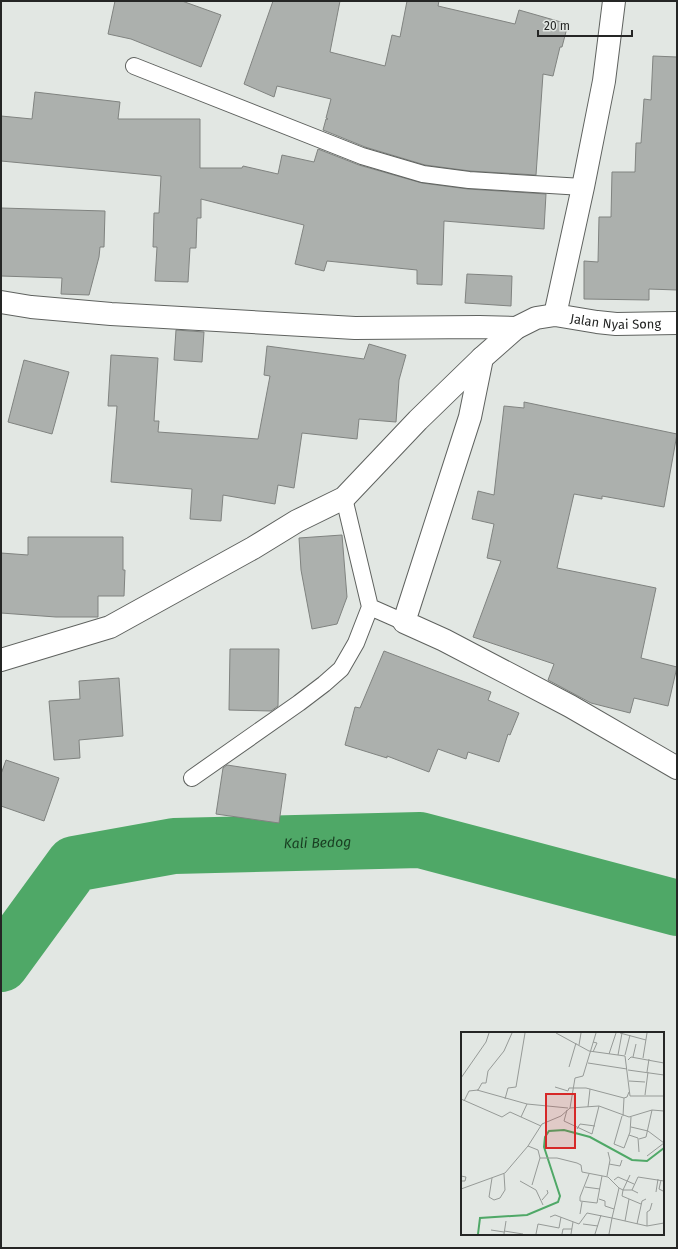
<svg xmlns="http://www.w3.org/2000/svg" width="678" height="1249" font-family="'Fira Sans',sans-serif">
	<rect width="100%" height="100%" fill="#e2e7e3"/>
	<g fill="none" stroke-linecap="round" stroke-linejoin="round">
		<path stroke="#4fa867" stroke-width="56" id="s1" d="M 1,964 L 74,864 L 174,846 L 420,840 L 677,908"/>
	</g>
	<path fill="#acb0ad" stroke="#808380" d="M 115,1 L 182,1 L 221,15 L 201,67 L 131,39 L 108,34 Z
		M 273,1 L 340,1 L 330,52 L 385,66 L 392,35 L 400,37 L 407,1 L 439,1 L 438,6 L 515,24 L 519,10 L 568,24 L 562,47 L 560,47 L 553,76 L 543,74 L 536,175 L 470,171 L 425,165 L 365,147 L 323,130 L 326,119 L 328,119 L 326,118 L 331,99 L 277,86 L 274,97 L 244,84 Z
		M 653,56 L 677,57 L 677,290 L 649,289 L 649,300 L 584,299 L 584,261 L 598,262 L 599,217 L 611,217 L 612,172 L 635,172 L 636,143 L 641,143 L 644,99 L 651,100 Z
		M 35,92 L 120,102 L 118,119 L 200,119 L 200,168 L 242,168 L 243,166 L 278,174 L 282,155 L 314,162 L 318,149 L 359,165 L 422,183 L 468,189 L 546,194 L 544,229 L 444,221 L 442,285 L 417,284 L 417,270 L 327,261 L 324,271 L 295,264 L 304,225 L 201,199 L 201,218 L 197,218 L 196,248 L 190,248 L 188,282 L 155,281 L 157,247 L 153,247 L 154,213 L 159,213 L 161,176 L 1,161 L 1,116 L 32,119 Z
		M 1,208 L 105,211 L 104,247 L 100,247 L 99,257 L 89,295 L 61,294 L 62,278 L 1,276 Z
		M 467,274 L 512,276 L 511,306 L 465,303 Z
		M 176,330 L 204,332 L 202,362 L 174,360 Z
		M 369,344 L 406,355 L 399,380 L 396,422 L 359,419 L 357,439 L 302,433 L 294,488 L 278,485 L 275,504 L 223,495 L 221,521 L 190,519 L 192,489 L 111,482 L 117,406 L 108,406 L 111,355 L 158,358 L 154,421 L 159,421 L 158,432 L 258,439 L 270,376 L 264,375 L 267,346 L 364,359 Z
		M 24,360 L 69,372 L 52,434 L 8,422 Z
		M 524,402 L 677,434 L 664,507 L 602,496 L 602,499 L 574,494 L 557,568 L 656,588 L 641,658 L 677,667 L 668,706 L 634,698 L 630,713 L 591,703 L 548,680 L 554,664 L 473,637 L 501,561 L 487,558 L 494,524 L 472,519 L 478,491 L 494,495 L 504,406 L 524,408 Z
		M 342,535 L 347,597 L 337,624 L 312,629 L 301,570 L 299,538 Z
		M 28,537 L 123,537 L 123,570 L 125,570 L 124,596 L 98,596 L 98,617 L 56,617 L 1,613 L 1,553 L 28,555 Z
		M 230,649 L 279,649 L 278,706 L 271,711 L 229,710 Z
		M 384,651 L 491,692 L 488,700 L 519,713 L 510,735 L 508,734 L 499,762 L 468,752 L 466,759 L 438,749 L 429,772 L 387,756 L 387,758 L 345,745 L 355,707 L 360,708 Z
		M 119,678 L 123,736 L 79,740 L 80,758 L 54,760 L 49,701 L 80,699 L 79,681 Z
		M 6,760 L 59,778 L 44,821 L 1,806 L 1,774 Z
		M 227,765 L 286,774 L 279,823 L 216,814 L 223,768 Z"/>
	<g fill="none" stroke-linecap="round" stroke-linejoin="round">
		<g stroke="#5f625f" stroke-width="18">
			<path id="lane" d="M 134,66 L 362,156 L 423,174 L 469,180 L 583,187
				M 344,498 L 370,607 L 404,622
				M 192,778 L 299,703 L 324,684 L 341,669 L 356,643 L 370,607"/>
		</g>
		<g stroke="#5f625f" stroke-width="24">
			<g id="street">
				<path d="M 1,302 L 31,307 L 111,314 L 355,328 L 479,327 L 516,328"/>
				<path d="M 555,315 L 583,187 L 604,81 L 614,1"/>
				<path d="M 482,358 L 470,417 L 404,622 L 444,640 L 570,706 L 677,768"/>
				<path id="s2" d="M 1,660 L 110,627 L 253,548 L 297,521 L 344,498 L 418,420 L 482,358 L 516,328 L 536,318 L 555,315 L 597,322 L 616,324 L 677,323"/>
			</g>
		</g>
		<use href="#lane" stroke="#fff" stroke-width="16"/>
		<use href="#street" stroke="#fff" stroke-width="22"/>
	</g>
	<g text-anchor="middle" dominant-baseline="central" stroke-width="4" stroke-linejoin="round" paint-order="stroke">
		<g font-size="13" fill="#252625" stroke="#e2e7e3">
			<text stroke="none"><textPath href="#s2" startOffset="726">Jalan Nyai Song</textPath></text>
		</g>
		<g font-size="14" font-style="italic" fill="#193e22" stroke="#e2e7e3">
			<text stroke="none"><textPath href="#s1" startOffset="369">Kali Bedog</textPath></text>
		</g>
	</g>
	<g transform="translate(461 1032)">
		<rect width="203" height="203" fill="#e2e7e3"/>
		<path fill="none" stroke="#4fa867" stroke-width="2" d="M 17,202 L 19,186 L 66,183 L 97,170 L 99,164 L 83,115 L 84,105 L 88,99 L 103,98 L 129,105 L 171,128 L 186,129 L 203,116"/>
		<path fill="none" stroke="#969a97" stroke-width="1" d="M 95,1 L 128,19 L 164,24 L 169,64 L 203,64M 159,1 L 185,8M 132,10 L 136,11 L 132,20M 118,13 L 120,1M 148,22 L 155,1M 157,23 L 161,1M 164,23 L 169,3M 172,25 L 175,12M 182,26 L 186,1M 167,28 L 170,25 L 203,31M 127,31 L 166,37M 108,35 L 115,11M 167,38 L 203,43M 186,40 L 188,27M 0,46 L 25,10 L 28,1M 168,49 L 184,50M 94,55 L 107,59 L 108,56 L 125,56 L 163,66 L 166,65 L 168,60M 16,58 L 66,72 L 107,76M 184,63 L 187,40M 0,67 L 41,85 L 49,80 L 80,94M 44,67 L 47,56 L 55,55 L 64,1M 3,69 L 8,59 L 17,58 L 21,51 L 25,51 L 27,39 L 43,19 L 51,1M 127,75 L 129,57M 109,76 L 138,74 L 168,85 L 191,78 L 203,79M 106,78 L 103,89 L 131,102 L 138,74M 161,84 L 153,112 L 163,116 L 169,100 L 170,85M 162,84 L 163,66M 60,85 L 66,72M 170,95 L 187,99 L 203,111M 116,97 L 119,92 L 134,94M 168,103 L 177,106 L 178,120M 178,107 L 185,105 L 191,78M 67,114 L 77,118 L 79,126 L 71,153M 186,124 L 203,111M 79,126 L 96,126 L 116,131 L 120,133 L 121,140 L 147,145 L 158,156 L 151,186 L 126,181 L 118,192 L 94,183 L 89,185M 148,132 L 159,134 L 161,128M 128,142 L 119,165 L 119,169 L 136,171 L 141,144M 169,143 L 162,158 L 171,158M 0,144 L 5,145 L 4,149 L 0,149M 146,144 L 149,128 L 147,120M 31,146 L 28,165 L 33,168 L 39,166 L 44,158 L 43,142M 153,148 L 157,145 L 173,152M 200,148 L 198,157 L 202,159M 59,149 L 75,158 L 82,173M 124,155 L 139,157M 158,156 L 162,158 L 161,164 L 180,172M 0,157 L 44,141 L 67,114 L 81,92 L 100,84 L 109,76 L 114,46 L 122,44 L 135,1M 195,160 L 197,147M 177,161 L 171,158 L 177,145 L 203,149M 138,167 L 144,169 L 144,174 L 153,177M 81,168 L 87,161 L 86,158M 119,182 L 121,170M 164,189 L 168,167M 122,192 L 137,194M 176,192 L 181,169 L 185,167M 186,194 L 186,180 L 189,178 L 191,171M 30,198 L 43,200M 43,199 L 62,202M 43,202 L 45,189M 75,202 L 77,192 L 98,196 L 100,185M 101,202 L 102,197 L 111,197M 110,202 L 112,190M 134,202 L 140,183M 148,202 L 151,186 L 186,194 L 203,191"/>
		<path fill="#d62828" fill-opacity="0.15" stroke="#d62828" stroke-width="2" d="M 85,62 L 114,62 L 114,116 L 85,116 Z"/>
		<rect width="203" height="203" fill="none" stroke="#252625" stroke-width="2"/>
	</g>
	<rect width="678" height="1249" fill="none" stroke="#252625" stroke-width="4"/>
	<path d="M538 30v6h94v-6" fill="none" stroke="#252625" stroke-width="2"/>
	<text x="544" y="30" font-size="12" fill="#252625" stroke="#e2e7e3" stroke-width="3" paint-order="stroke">20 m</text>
</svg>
